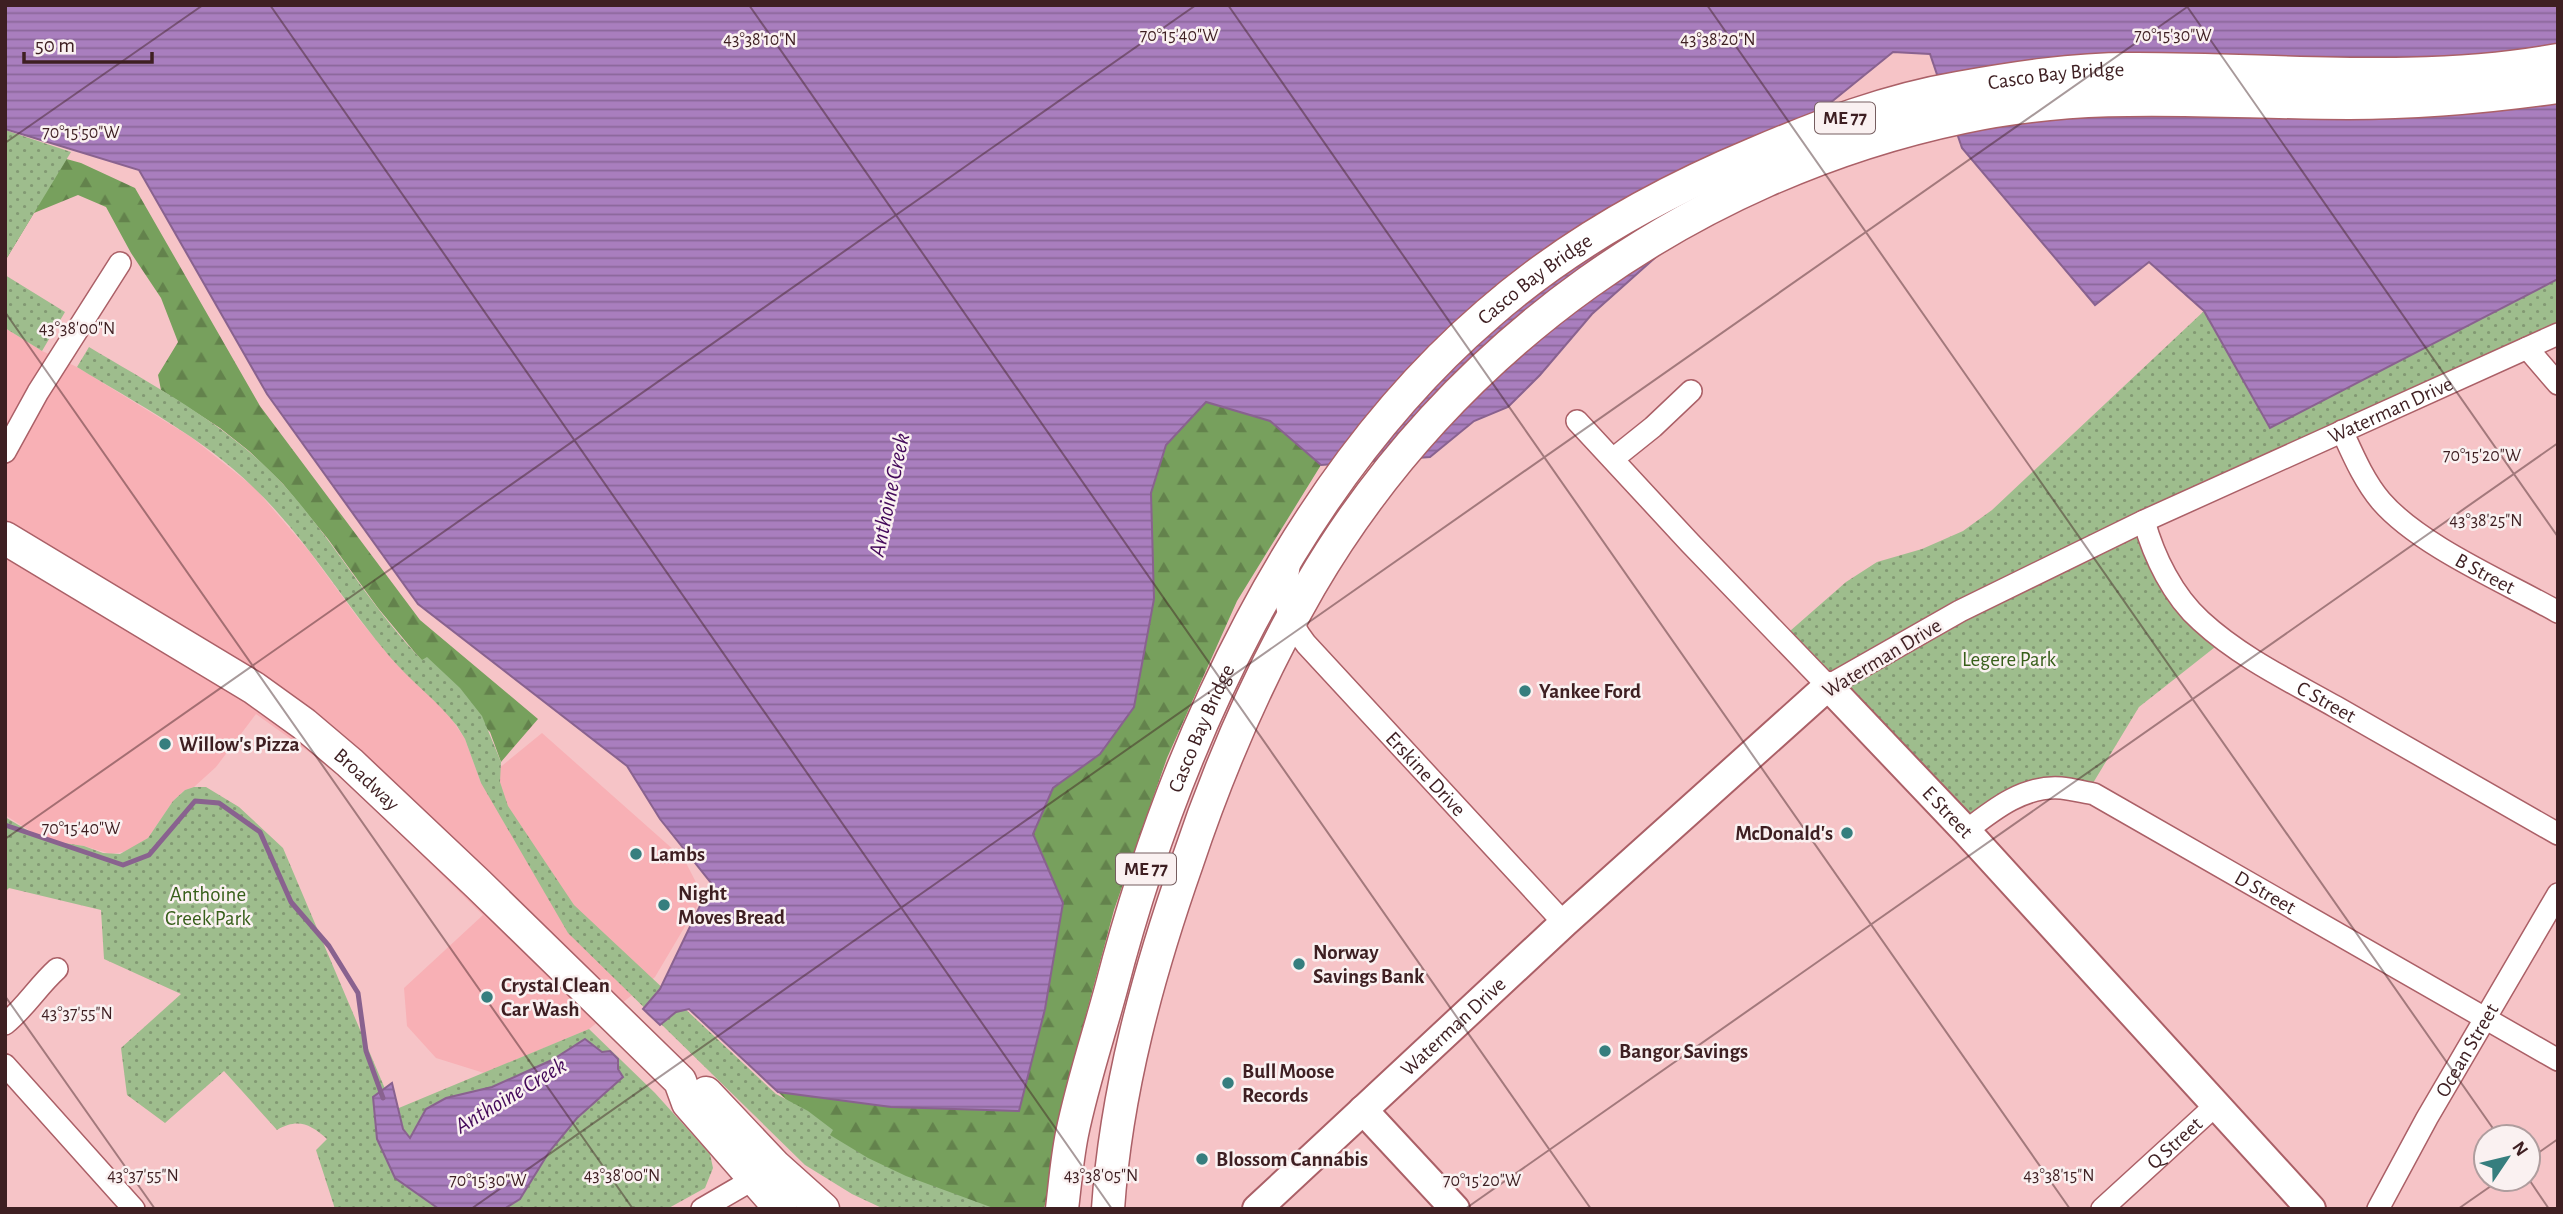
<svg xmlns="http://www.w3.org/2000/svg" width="2563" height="1214" font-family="'Alegreya Sans',sans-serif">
	<defs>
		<pattern id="forest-firs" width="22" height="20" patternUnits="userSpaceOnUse" patternTransform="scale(1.75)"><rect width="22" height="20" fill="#77a05d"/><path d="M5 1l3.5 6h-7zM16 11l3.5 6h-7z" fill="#63824c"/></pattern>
		<pattern id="park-dots" width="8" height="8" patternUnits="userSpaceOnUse" patternTransform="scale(1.75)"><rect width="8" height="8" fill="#9ebd8d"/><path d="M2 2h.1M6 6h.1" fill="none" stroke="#829973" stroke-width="1.8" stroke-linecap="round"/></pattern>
		<pattern id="water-rules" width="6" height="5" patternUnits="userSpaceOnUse" patternTransform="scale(1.75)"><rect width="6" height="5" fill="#a97ebe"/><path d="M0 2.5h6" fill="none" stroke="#8b679a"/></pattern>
	</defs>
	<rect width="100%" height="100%" fill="#f6c4c7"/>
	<path fill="#f8b0b5" d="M 5,328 L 42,351 L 77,367 L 191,437 L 255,488 L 309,551 L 358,618 L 393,660 L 449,715 L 465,739 L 481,783 L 542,733 L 684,859 L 703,896 L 655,977 L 589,1029 L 484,1073 L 436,1058 L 407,1026 L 404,988 L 483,915 L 334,770 L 256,714 L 216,767 L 194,787 L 185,790 L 173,801 L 148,838 L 128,851 L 111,854 L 84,846 L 44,840 L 5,815 Z"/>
	<path fill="url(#forest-firs)" d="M 5,142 L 81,163 L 135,188 L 260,406 L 420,620 L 538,719 L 501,762 L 490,732 L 450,693 L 412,649 L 378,608 L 328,539 L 283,484 L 249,451 L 220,428 L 161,390 L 158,375 L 178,342 L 161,298 L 131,253 L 106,207 L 78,195 L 34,213 L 5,261 Z
		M 1206,402 L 1270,421 L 1321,465 L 1237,601 L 1167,758 L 1114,910 L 1082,1030 L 1044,1209 L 963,1209 L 858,1168 L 778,1092 L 891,1107 L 1019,1111 L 1045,1009 L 1063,903 L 1033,834 L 1053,788 L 1100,754 L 1154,599 L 1151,493 L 1166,445 Z"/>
	<path fill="url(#park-dots)" d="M 5,130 L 71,152 L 5,261 Z
		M 5,275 L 65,312 L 42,351 L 5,328 Z
		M 2558,279 L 2558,334 L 2144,521 L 2151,547 L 2224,640 L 2139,707 L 2087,793 L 2059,787 L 1966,831 L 1782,638 L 1846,582 L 1877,562 L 1922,549 L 1963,531 L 1992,510 L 2204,311 L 2270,428 Z
		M 89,347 C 156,387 226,424 280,481 C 332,537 369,606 422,660 L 427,657 L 460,688 L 482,716 L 501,762 L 500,782 L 508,806 L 574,905 L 776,1094 L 808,1111 L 833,1130 L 830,1135 L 868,1158 L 906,1176 L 996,1209 L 884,1209 L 852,1194 L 805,1165 L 568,933 L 481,783 L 465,739 L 457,726 C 438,701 411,682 390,657 C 343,602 306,537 253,487 C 202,437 137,404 77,367 Z
		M 194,787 L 206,787 L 239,807 L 283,848 L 394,1110 L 589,1029 L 655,1093 L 710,1154 L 713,1168 L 705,1188 L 667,1209 L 335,1209 L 316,1150 L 327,1139 C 310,1124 298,1118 277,1130 L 224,1071 L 165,1123 L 127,1095 L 121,1048 L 181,994 L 104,959 L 101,910 L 9,888 L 5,892 L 5,817 L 44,840 L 84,846 L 103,853 L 120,854 L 148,838 L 173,801 L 185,790 Z"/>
	<path fill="url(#water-rules)" stroke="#89628f" stroke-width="2" d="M 5,5 L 2558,5 L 2558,279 L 2270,428 L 2204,311 L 2149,262 L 2095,305 L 1962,148 L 1930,54 L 1893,52 L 1814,116 L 1592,314 L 1540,375 L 1508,407 L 1474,421 L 1430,457 L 1321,465 L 1270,421 L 1206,402 L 1166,445 L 1151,493 L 1154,599 L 1134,707 L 1100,754 L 1053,788 L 1033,834 L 1063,903 L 1045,1009 L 1019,1111 L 891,1107 L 778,1092 L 689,1009 L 676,1012 L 660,1025 L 643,1009 L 660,989 L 711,883 L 660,819 L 627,766 L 418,604 L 267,394 L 139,170 L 5,129 Z
		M 585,1039 L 602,1052 L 610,1051 L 618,1059 L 618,1069 L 623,1077 L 577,1118 L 549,1152 L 520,1199 L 504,1209 L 439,1209 L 395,1178 L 377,1139 L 373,1097 L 392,1083 L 403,1129 L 410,1138 L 426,1109 L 446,1098 L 492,1087 L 552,1060 Z"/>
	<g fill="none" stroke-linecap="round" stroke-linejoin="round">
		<path stroke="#89628f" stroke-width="5" d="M 5,825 L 123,865 L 149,855 L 195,801 L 219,803 L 260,832 L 291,902 L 329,946 L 358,993 L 366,1051 L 383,1098"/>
		<g stroke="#ab6067" stroke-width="24">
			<g id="street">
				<path d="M 2527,348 L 2558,384"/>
				<path id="s1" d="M 1577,421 L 1690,543 L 1828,686 L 1960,611 L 2144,521 L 2558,334"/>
				<path id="s2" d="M 2342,431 C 2353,455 2364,481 2381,501 C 2420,546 2505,582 2558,612"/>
				<path d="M 5,452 L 38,392 L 120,263"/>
				<path d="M 1613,459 L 1653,427 L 1691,391"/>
				<path id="s3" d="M 2144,521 C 2154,557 2173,596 2201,621 C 2240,657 2290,681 2336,707 C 2410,749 2484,791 2558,834"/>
				<path id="s4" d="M 1289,567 C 1283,602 1284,615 1306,644 L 1564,923"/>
				<path id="s5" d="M 1966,831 C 1993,810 2024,785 2061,788 C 2071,789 2083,792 2094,794 L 2558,1060"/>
				<path d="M 5,1024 C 25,1008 38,986 57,969"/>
				<path d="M 5,1065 L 134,1209"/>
				<path d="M 702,1209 L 764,1173"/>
				<path id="s6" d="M 2102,1209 L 2217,1104"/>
				<path id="s7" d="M 2378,1209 L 2427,1118 L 2558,894"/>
			</g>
		</g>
		<g stroke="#ab6067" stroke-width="32">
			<g id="secondary">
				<path d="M 1363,1110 L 1455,1209"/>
				<path id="s8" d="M 1257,1209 L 1564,923 L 1828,686 L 1966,831 L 2311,1209"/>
			</g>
		</g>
		<g stroke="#ab6067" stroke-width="35">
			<g id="primary">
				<path id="s9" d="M 5,538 L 254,688 L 304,724 L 350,763 L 478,884 L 680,1081 L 688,1103 L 781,1209"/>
				<path d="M 706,1093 L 775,1166 L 823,1209"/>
				<path id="s10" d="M 1062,1209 C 1065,1184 1067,1159 1072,1134 C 1082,1085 1098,1037 1111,989 C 1174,745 1294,481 1488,314 C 1567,245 1658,194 1754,154 C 1820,126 1887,100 1958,88 C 2014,78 2072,69 2129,69 C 2271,68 2416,86 2558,60"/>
				<path d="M 1108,1209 C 1116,1091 1148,974 1187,863 C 1219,767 1260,673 1310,586 C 1450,346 1692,174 1963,117 C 2094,89 2217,103 2349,103 C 2419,103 2488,97 2558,87"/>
			</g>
		</g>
		<use href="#street" stroke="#fff" stroke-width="21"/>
		<use href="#secondary" stroke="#fff" stroke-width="28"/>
		<use href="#primary" stroke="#fff" stroke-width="32"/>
	</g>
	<path fill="none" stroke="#3e1f22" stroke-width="2" stroke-opacity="0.45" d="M 270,5 L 1112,1209M 749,5 L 1591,1209M 1228,5 L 2070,1209M 1707,5 L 2499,1137M 2186,5 L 2558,537M 5,143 L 203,5M 5,312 L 633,1209M 5,839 L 1196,5M 5,996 L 155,1209M 2528,1160 L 2558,1139M 2528,1178 L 2549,1209M 471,1209 L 2190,5M 1465,1209 L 2558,443M 2458,1209 L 2501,1179"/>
	<g fill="#367e7e" stroke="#faf1f1" stroke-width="2.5">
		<circle cx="1525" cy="691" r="7"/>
		<circle cx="165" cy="744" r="7"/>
		<circle cx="1847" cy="833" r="7"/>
		<circle cx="636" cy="854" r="7"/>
		<circle cx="664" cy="905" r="7"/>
		<circle cx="1299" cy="964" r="7"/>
		<circle cx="487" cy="997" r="7"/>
		<circle cx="1605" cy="1051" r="7"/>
		<circle cx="1228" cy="1083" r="7"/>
		<circle cx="1202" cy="1159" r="7"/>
	</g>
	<g text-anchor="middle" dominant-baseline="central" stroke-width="5" stroke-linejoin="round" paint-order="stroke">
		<g fill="#faf1f1" stroke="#765e60" stroke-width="2">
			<rect x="1815" y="102.5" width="60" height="31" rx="5"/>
			<rect x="1116" y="853.5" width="60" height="31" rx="5"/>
		</g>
		<g font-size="19" font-weight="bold" fill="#3e1f22">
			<text x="1845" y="118">ME 77</text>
			<text x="1146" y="869">ME 77</text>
		</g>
		<g font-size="21" fill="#3e1f22" stroke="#faf1f1">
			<text stroke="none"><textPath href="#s10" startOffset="1636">Casco Bay Bridge</textPath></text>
			<text stroke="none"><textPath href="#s10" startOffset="1069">Casco Bay Bridge</textPath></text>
			<text stroke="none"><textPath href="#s1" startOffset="992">Waterman Drive</textPath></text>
			<text stroke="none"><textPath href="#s2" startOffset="208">B Street</textPath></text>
			<text transform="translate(1882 658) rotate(-31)">Waterman Drive</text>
			<text stroke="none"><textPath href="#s3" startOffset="266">C Street</textPath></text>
			<text stroke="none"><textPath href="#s10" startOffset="502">Casco Bay Bridge</textPath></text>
			<text stroke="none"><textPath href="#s4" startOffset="259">Erskine Drive</textPath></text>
			<text stroke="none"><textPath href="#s9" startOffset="436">Broadway</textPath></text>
			<text stroke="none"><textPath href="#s8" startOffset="948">E Street</textPath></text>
			<text stroke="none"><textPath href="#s5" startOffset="338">D Street</textPath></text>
			<text stroke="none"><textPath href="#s8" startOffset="268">Waterman Drive</textPath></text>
			<text stroke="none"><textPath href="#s7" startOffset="182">Ocean Street</textPath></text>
			<text stroke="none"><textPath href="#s6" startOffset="98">Q Street</textPath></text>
		</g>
		<g font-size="21" fill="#375f1a" stroke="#faf1f1">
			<text x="2009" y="659">Legere Park</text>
			<text x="208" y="894">Anthoine<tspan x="208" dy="24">Creek Park</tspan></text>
		</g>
		<g font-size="21" font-weight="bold" fill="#3e1f22" stroke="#faf1f1" text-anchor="start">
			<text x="1539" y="691">Yankee Ford</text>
			<text x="179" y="744">Willow's Pizza</text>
			<text x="1833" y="833" text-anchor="end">McDonald's</text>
			<text x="650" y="854">Lambs</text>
			<text x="678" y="893">Night<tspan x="678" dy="24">Moves Bread</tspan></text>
			<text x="1313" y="952">Norway<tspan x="1313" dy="24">Savings Bank</tspan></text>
			<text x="501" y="985">Crystal Clean<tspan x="501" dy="24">Car Wash</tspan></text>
			<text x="1619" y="1051">Bangor Savings</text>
			<text x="1242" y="1071">Bull Moose<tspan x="1242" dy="24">Records</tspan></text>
			<text x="1216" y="1159">Blossom Cannabis</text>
		</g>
		<g font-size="23" font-style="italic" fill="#44095a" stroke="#faf1f1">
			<text transform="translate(890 495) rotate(-78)">Anthoine Creek</text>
			<text transform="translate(511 1096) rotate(-31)">Anthoine Creek</text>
		</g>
	</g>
	<g font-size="18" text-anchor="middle" fill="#3e1f22" stroke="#faf1f1" stroke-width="5" stroke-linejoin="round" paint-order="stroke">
		<text x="1179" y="41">70°15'40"W</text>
		<text x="2173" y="41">70°15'30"W</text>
		<text x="760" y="45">43°38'10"N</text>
		<text x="1718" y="45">43°38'20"N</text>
		<text x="81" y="138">70°15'50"W</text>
		<text x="77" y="334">43°38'00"N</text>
		<text x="2482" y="461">70°15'20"W</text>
		<text x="2486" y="526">43°38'25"N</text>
		<text x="81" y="834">70°15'40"W</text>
		<text x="77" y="1019">43°37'55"N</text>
		<text x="143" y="1181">43°37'55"N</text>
		<text x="622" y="1181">43°38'00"N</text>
		<text x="1101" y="1181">43°38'05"N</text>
		<text x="2059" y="1181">43°38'15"N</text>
		<text x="488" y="1186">70°15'30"W</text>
		<text x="1482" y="1186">70°15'20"W</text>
	</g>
	<rect width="2563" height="1214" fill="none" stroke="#3e1f22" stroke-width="14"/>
	<g transform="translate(2507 1158) rotate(55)"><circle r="33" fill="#faf1f1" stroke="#af9d9e" stroke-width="2"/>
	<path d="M0-5L12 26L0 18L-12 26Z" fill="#367e7e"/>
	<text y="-10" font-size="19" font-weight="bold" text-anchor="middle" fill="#3e1f22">N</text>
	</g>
	<path d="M24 52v10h128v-10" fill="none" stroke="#3e1f22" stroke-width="3.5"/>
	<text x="35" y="52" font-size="21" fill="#3e1f22" stroke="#faf1f1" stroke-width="5" paint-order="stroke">50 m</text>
</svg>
